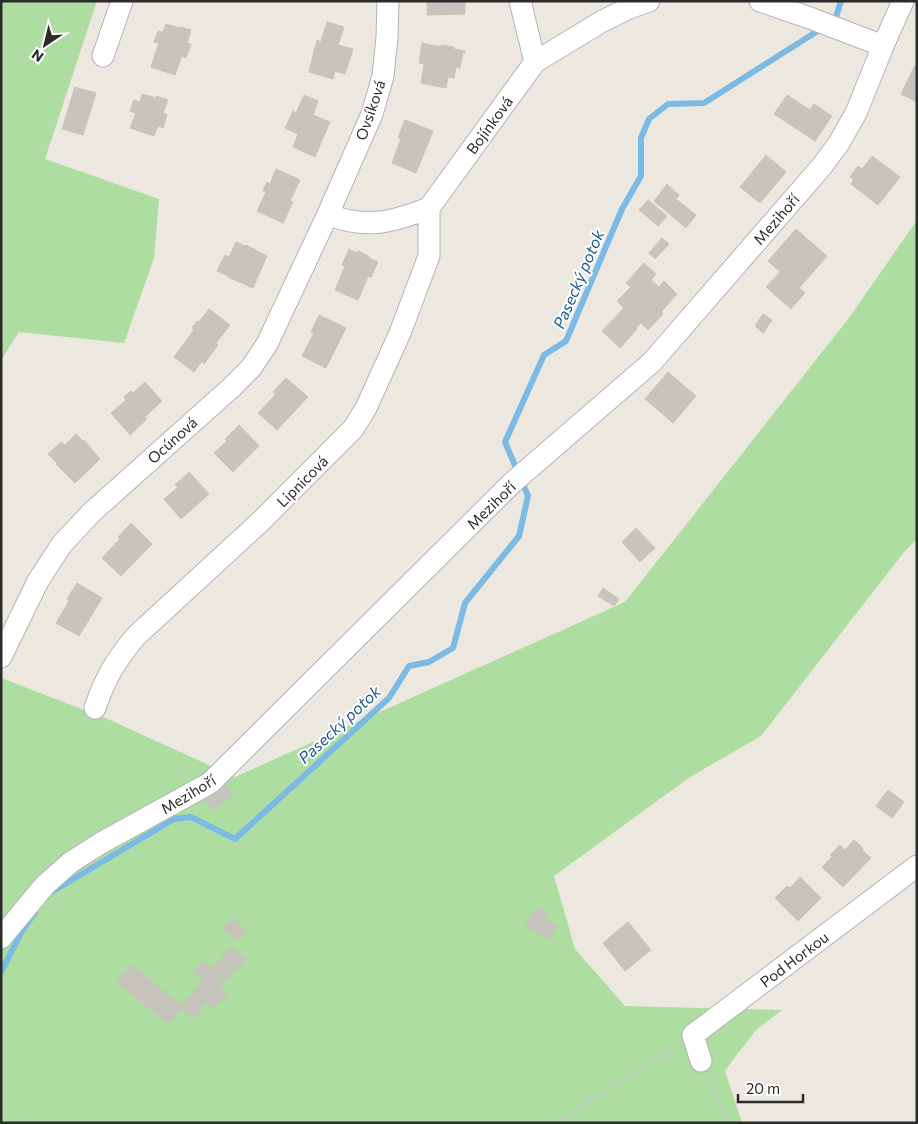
<svg xmlns="http://www.w3.org/2000/svg" width="918" height="1124" font-family="Commissioner,sans-serif">
	<rect width="100%" height="100%" fill="#ece8df"/>
	<path fill="#addda0" d="M 1,1 L 97,1 L 45,159 L 159,199 L 154,258 L 124,343 L 19,332 L 1,360 Z
		M 917,220 L 917,539 L 904,552 L 761,736 L 690,777 L 554,876 L 575,949 L 625,1006 L 782,1010 L 756,1030 L 735,1057 L 725,1071 L 742,1123 L 1,1123 L 1,678 L 110,720 L 235,777 L 625,602 L 849,318 Z"/>
	<g fill="none" stroke-linecap="round" stroke-linejoin="round">
		<path stroke="#7bbae4" stroke-width="6" d="M 832,22 L 835,20 L 841,1
			M 48,894 L 174,819 L 191,817 L 235,839 L 389,698 L 409,666 L 429,662 L 453,648 L 465,603 L 519,536 L 528,496 L 505,442 L 544,355 L 566,341 L 622,209 L 641,176 L 641,138 L 649,119 L 668,104 L 704,103 L 824,27
			M 1,972 L 22,931 L 35,912"/>
	</g>
	<path fill="#c7c4be" stroke="#c7c4b8" d="M 427,1 L 465,1 L 465,14 L 427,15 Z
		M 327,22 L 344,27 L 338,45 L 353,49 L 345,74 L 335,71 L 333,79 L 309,72 L 317,40 L 321,42 Z
		M 166,24 L 180,28 L 180,27 L 191,30 L 187,43 L 191,44 L 186,58 L 182,56 L 175,75 L 151,67 L 159,43 L 154,42 L 158,31 L 163,32 Z
		M 422,43 L 441,47 L 441,45 L 454,47 L 454,49 L 465,51 L 465,53 L 463,52 L 460,68 L 456,67 L 454,78 L 448,77 L 446,88 L 421,83 L 424,64 L 419,63 Z
		M 915,65 L 917,66 L 917,102 L 901,94 Z
		M 75,87 L 96,93 L 83,135 L 62,129 Z
		M 142,94 L 156,98 L 156,96 L 168,100 L 163,113 L 167,114 L 163,128 L 158,126 L 154,136 L 130,128 L 136,113 L 130,111 L 134,100 L 140,102 Z
		M 304,95 L 318,101 L 313,115 L 330,122 L 315,157 L 293,147 L 298,134 L 285,128 L 293,111 L 296,113 Z
		M 787,95 L 810,110 L 814,104 L 832,116 L 815,141 L 774,114 Z
		M 405,120 L 433,131 L 416,173 L 392,163 L 401,139 L 398,138 Z
		M 766,155 L 786,172 L 760,203 L 740,187 Z
		M 872,156 L 900,177 L 878,205 L 851,184 L 854,180 L 850,177 L 858,166 L 862,169 Z
		M 276,169 L 300,180 L 290,201 L 293,202 L 283,223 L 257,211 L 266,192 L 263,191 L 267,182 L 270,184 Z
		M 667,184 L 679,195 L 676,199 L 696,215 L 686,228 L 654,201 Z
		M 648,200 L 667,216 L 658,226 L 639,210 Z
		M 796,229 L 827,256 L 799,288 L 768,261 Z
		M 662,238 L 669,244 L 655,259 L 649,253 Z
		M 236,242 L 245,246 L 246,245 L 267,256 L 253,288 L 228,277 L 228,276 L 217,271 L 225,255 L 229,257 Z
		M 349,249 L 357,253 L 358,251 L 369,256 L 369,258 L 378,262 L 371,277 L 368,276 L 358,300 L 335,290 L 345,266 L 342,265 Z
		M 644,263 L 656,274 L 651,280 L 659,287 L 664,281 L 677,294 L 661,312 L 663,314 L 648,330 L 641,323 L 636,328 L 637,329 L 620,348 L 602,331 L 624,308 L 617,301 L 631,287 L 626,283 Z
		M 780,272 L 805,293 L 791,309 L 766,287 Z
		M 209,309 L 230,325 L 216,343 L 218,345 L 204,364 L 202,361 L 194,372 L 174,357 L 194,330 L 192,328 L 197,321 L 199,322 Z
		M 763,314 L 772,320 L 763,333 L 755,326 Z
		M 319,315 L 346,328 L 326,368 L 302,356 L 314,333 L 311,332 Z
		M 668,372 L 696,396 L 673,423 L 645,399 Z
		M 286,378 L 308,397 L 277,430 L 258,413 L 276,394 L 273,392 Z
		M 145,382 L 162,401 L 145,417 L 147,419 L 130,435 L 111,413 L 126,400 L 124,397 L 131,391 L 133,393 Z
		M 239,425 L 259,446 L 233,472 L 214,453 L 227,441 L 225,439 Z
		M 76,434 L 83,441 L 84,440 L 100,459 L 75,483 L 56,464 L 57,463 L 48,454 L 61,442 L 65,445 Z
		M 189,472 L 209,494 L 181,519 L 164,499 L 178,487 L 175,485 Z
		M 131,523 L 152,544 L 121,576 L 102,558 L 120,539 L 118,537 Z
		M 636,528 L 655,548 L 640,562 L 622,542 Z
		M 77,583 L 102,598 L 79,636 L 56,623 L 69,601 L 67,599 Z
		M 603,588 L 619,599 L 614,606 L 598,596 Z
		M 222,782 L 233,794 L 213,810 L 203,798 Z
		M 888,790 L 904,802 L 892,818 L 876,806 Z
		M 854,840 L 863,848 L 862,850 L 871,858 L 843,887 L 822,867 L 832,857 L 830,855 L 840,845 L 845,850 Z
		M 800,877 L 821,898 L 798,921 L 775,898 L 787,886 L 790,888 Z
		M 536,907 L 547,913 L 544,919 L 558,926 L 549,940 L 526,926 Z
		M 232,918 L 246,930 L 237,941 L 223,929 Z
		M 628,922 L 651,950 L 625,971 L 603,943 Z
		M 231,947 L 245,959 L 219,988 L 227,994 L 214,1008 L 207,1002 L 193,1019 L 180,1007 L 203,980 L 194,972 L 203,961 L 213,969 Z
		M 131,965 L 181,1005 L 179,1008 L 181,1009 L 169,1024 L 117,982 Z"/>
	<g fill="none" stroke-linecap="round" stroke-linejoin="round">
		<g stroke="#b2b3bd" stroke-width="23">
			<path id="minor" d="M 520,1 L 535,62
				M 760,1 L 810,18 L 883,46
				M 103,56 L 122,1
				M 328,214 C 365,230 393,222 429,208 L 535,62 L 601,22 L 629,8 L 649,1
				M 1,657 L 38,581 L 62,544 L 92,512 L 232,387 L 251,368 L 267,344 L 328,214 L 372,114 L 383,76 L 387,37 L 388,1
				M 95,708 C 105,678 116,660 136,636 L 259,523 L 353,429 L 366,408 L 400,333 L 429,256 L 429,208
				M 1,938 L 45,885 L 71,862 L 101,843 L 210,783 L 512,483 L 652,362 L 822,166 L 839,143 L 856,113 L 883,46 L 903,1
				M 701,1061 L 693,1035 L 917,866"/>
		</g>
		<path stroke="#c8c8c8" stroke-width="3" stroke-dasharray="4 2.5" stroke-linecap="butt" d="M 709,1080 L 728,1123
			M 554,1123 L 631,1076 L 676,1046"/>
		<use href="#minor" stroke="#fff" stroke-width="21"/>
	</g>
	<g text-anchor="middle" dominant-baseline="central" stroke-width="4" stroke-linejoin="round" paint-order="stroke">
		<g font-size="15" fill="#2b2b2b" stroke="#fff">
			<text transform="translate(370 110) rotate(-71)">Ovsíková</text>
			<text transform="translate(489 125) rotate(-54)">Bojínková</text>
			<text transform="translate(776 219) rotate(-49)">Mezihoří</text>
			<text transform="translate(172 440) rotate(-42)">Ocúnová</text>
			<text transform="translate(302 481) rotate(-45)">Lipnicová</text>
			<text transform="translate(491 505) rotate(-44)">Mezihoří</text>
			<text transform="translate(188 794) rotate(-31)">Mezihoří</text>
			<text transform="translate(794 959) rotate(-37)">Pod Horkou</text>
		</g>
		<g font-size="16" font-style="italic" fill="#1a5890" stroke="#fff">
			<text transform="translate(578 279) rotate(-67)">Pasecký potok</text>
			<text transform="translate(339 724) rotate(-43)">Pasecký potok</text>
		</g>
	</g>
	<rect width="918" height="1124" fill="none" stroke="#2b2b2b" stroke-width="5"/>
	<g transform="translate(45 45) rotate(215)" stroke="#ffffff" stroke-width="4" paint-order="stroke">
	<path d="M0-4L9 19L0 12L-9 19Z" fill="#2b2b2b"/>
	<text y="-8" font-size="14" font-weight="bold" text-anchor="middle" fill="#2b2b2b">N</text>
	</g>
	<path d="M738 1094v8h65v-8" fill="none" stroke="#2b2b2b" stroke-width="2.5"/>
	<text x="746" y="1094" font-size="15" fill="#2b2b2b" stroke="#ffffff" stroke-width="4" paint-order="stroke">20 m</text>
</svg>
